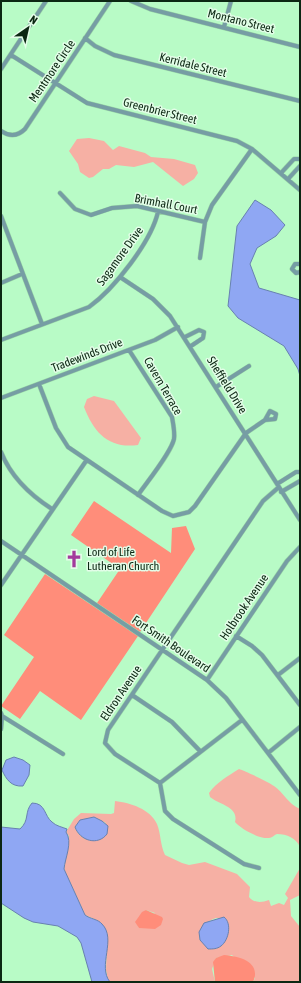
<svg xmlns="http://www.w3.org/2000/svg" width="301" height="983" font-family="'Asap Condensed',sans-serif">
	<rect width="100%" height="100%" fill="#b8fbc6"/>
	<path fill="#f6b0a4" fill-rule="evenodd" d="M 89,138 L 104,141 L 113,150 L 119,146 L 145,153 L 151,157 L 174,159 L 195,165 L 198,173 L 194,179 L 183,186 L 153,162 L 134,167 L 116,165 L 109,169 L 103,169 L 93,177 L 89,178 L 80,172 L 78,164 L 69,151 L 77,139 Z
		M 94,396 L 114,401 L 141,438 L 138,445 C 109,449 94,433 84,407 L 87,399 Z
		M 239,769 C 245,771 269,782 274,786 C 284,793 288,804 300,809 L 300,847 C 296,838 287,834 277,834 C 274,835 272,838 269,838 C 259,839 241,829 235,822 C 239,807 220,805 210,797 L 209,793 C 217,782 228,776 239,769 Z
		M 115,801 C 131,803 150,809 157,824 C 161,834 160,844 165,855 L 182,863 L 189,865 L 205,862 L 237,874 L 250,887 L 249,897 C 254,903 261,903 269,900 L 271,906 L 279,903 L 284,905 L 288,898 L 285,894 L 300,868 L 300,895 L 290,900 L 291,916 L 300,927 L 300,982 L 253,982 L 255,978 L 232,955 L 216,958 L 212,969 L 215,982 L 108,981 L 106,970 L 107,934 L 96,920 L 85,915 L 64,869 L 69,836 L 66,832 L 74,819 L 81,813 L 111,814 L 114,813 ZM 94,817 L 106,823 L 85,839 L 78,833 L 75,827 L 80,820 ZM 146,910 L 155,913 L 139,928 L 138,924 ZM 216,918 L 221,918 L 228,927 L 226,938 L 200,940 C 197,928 205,922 216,918 Z"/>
	<path fill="#ff8d7a" d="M 94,501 L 171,553 L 172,528 L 186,526 L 195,549 L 140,632 L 97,603 L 120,569 L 71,535 Z
		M 45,574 L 138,636 L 81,720 L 40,691 L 20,719 L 1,706 L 34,657 L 4,635 Z
		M 146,910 L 162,917 L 163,919 L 161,925 L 155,929 L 139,928 L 135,922 L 142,912 Z
		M 224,955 C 239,956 262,962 253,982 L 215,982 L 213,962 L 216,958 Z"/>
	<path fill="#8fa7f3" stroke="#6881b0" d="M 255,200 L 271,210 L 285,225 L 276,236 L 257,248 L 250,264 L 259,288 L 300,300 L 300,376 L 298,369 L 284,346 L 238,318 L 228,306 L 237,226 Z
		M 14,757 L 23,760 L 30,765 L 29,775 L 23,786 C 11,787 6,779 2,770 L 6,760 Z
		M 32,803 C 46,803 44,816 52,822 C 56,826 62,827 67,829 L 66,832 C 73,842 65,858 64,869 L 85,915 C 90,919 98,919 102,924 C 117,939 97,966 110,982 L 92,982 L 81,943 L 77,937 L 58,926 L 33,922 L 24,918 L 1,903 L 1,827 L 20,829 C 30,820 24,812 32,803 Z
		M 94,817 L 102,821 L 108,826 L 107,834 C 98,846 80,841 75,827 L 80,820 Z
		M 224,917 C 232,923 229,940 221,946 C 217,949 213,949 208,949 L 200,940 L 199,932 L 204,923 Z"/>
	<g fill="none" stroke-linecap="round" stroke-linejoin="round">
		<g stroke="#99d5a6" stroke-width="5">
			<path id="minor" d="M 131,1 L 150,9 L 300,47
				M 224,27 L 231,1
				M 85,38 L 95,46 L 114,55 L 300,101
				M 11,55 L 87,103 L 237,141 L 252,149 L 300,190
				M 1,69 L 46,1
				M 1,131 C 10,137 18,136 25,129 L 110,1
				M 281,173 L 294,159 L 300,159
				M 288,179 L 300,166
				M 60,193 L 75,209 L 91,215 L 112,208 L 137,206 L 205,222
				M 1,216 L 42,324
				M 200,258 L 205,222 L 212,205 L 252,149
				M 300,264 L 295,264 L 292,269 L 296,273 L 300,272
				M 120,277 L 153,299 L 170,316 L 300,520
				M 1,283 L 22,274
				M 185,337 L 199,330 L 204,332 L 203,338 L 191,346
				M 1,340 L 89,307 C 114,289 151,242 158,212
				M 129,350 L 172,417 C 173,423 175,432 174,439 C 171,453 147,482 138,495
				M 39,384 L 56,428 L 68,447 L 162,511 L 173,516 L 189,512 L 195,506 L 246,433 L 265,420 L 275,419 L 276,414 L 270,411 L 265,420
				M 216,387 L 249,366
				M 1,398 L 155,340 L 178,327
				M 1,452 C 11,477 30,495 52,509
				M 277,484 L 296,472 L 300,472
				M 281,492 L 300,481
				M 1,541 L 207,680 L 226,698 L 300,795
				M 1,585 L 86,461
				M 236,636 L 252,646 L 262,655 L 300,705
				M 278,675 L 300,658
				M 207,680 L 287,561 L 300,547
				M 132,695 L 172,722 L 200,751
				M 1,713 L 2,716 L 63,754
				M 1,729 L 2,716
				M 268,753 L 300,727
				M 160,783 L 242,720
				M 259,868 L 244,864 L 173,819 L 165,811 L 160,783 L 115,754 L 105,743 L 108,730 L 263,501 L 279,487"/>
		</g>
		<use href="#minor" stroke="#769da4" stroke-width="4"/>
	</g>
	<defs>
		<g id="church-bare" transform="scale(1.38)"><path d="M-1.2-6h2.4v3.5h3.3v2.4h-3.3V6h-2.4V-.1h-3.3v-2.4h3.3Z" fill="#a33a9c" stroke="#e3fde8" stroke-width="2.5" paint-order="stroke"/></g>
	</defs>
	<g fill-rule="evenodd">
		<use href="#church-bare" x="74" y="559"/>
	</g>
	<g text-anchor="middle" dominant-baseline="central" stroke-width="3" stroke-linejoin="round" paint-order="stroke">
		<g font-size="12" fill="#0c2713" stroke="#e3fde8">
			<text transform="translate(241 21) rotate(14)">Montano Street</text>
			<text transform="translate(193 65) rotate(14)">Kerridale Street</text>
			<text transform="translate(52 71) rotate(-56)">Mentmore Circle</text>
			<text transform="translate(160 111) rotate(14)">Greenbrier Street</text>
			<text transform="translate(166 204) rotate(11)">Brimhall Court</text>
			<text transform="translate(120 256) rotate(-54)">Sagamore Drive</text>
			<text transform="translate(87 355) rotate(-21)">Tradewinds Drive</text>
			<text transform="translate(227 385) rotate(58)">Sheffield Drive</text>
			<text transform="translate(163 386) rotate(60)">Cavern Terrace</text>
			<text transform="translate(244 607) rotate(-56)">Holbrook Avenue</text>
			<text transform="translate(171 644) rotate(34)">Fort Smith Boulevard</text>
			<text transform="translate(121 693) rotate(-56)">Eldron Avenue</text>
		</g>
		<g font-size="12" fill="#0c2713" stroke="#e3fde8" text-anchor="start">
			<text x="87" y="552">Lord of Life<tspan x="87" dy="14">Lutheran Church</tspan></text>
		</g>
	</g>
	<rect width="301" height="983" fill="none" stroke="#0c2713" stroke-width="4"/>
	<g transform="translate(28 28) rotate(34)" stroke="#e3fde8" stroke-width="3" paint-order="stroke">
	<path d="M0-3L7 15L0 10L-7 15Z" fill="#0c2713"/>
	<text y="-6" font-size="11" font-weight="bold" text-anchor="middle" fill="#0c2713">N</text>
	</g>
</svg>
